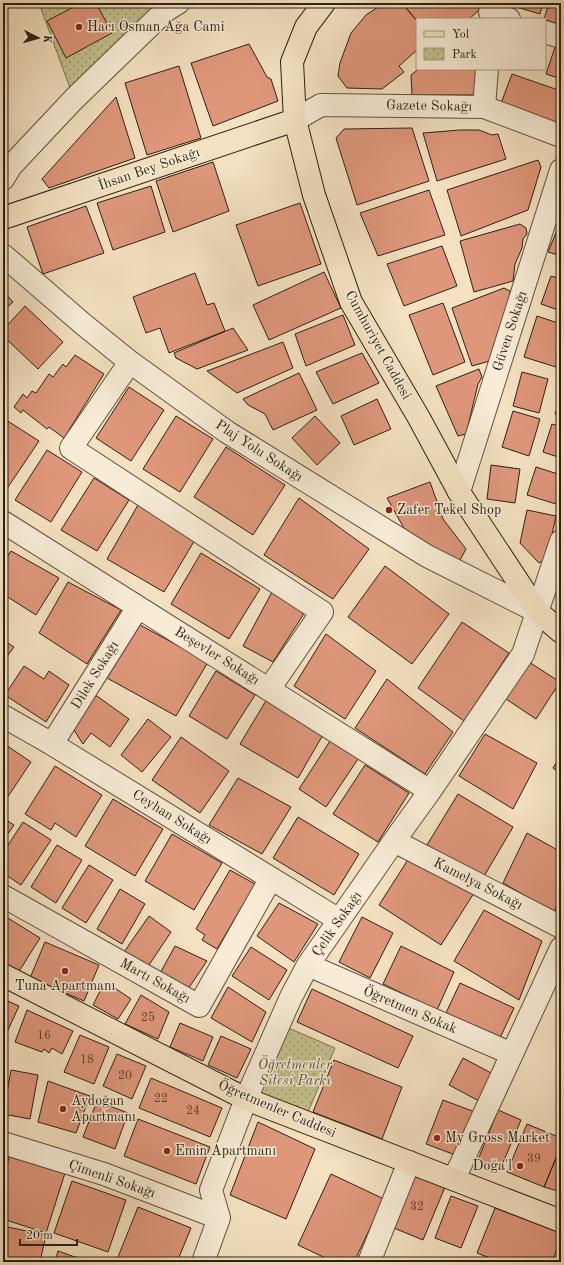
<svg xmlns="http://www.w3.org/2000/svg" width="564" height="1265" font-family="'Old Standard TT',serif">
	<defs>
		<pattern id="park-dots" width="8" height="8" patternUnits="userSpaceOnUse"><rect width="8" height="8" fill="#c3c18e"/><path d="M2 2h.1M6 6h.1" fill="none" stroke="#9f9c73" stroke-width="1.8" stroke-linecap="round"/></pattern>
	</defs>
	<rect width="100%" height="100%" fill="#f4e1c1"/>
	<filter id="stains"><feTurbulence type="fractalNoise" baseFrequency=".005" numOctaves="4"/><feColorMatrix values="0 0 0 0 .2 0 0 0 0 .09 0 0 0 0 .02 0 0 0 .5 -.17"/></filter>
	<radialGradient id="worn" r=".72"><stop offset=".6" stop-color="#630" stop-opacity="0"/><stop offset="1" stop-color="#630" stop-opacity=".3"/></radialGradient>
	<path fill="url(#park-dots)" stroke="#787150" d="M 39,3 L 178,3 L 74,99 Z
		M 286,1027 L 335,1048 L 305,1119 L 255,1097 Z"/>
	<path fill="#df977c" stroke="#2c2113" d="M 81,3 L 96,3 L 112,33 L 66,58 L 47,21 Z
		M 384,3 L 402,3 L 417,21 L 417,50 L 399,66 L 404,72 L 382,89 L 347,88 L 338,76 L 340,63 L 351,33 L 366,15 Z
		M 402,3 L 479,3 L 479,10 L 469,19 L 417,19 L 417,21 Z
		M 503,3 L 543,3 L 540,14 Z
		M 549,3 L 561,3 L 561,25 L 544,19 Z
		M 249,44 L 267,77 L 271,79 L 278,101 L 213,126 L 191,63 Z
		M 555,47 L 561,49 L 561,79 L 546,74 Z
		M 179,66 L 201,138 L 147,155 L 125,83 Z
		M 419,69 L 476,69 L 476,95 L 412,95 L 411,75 Z
		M 512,74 L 561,91 L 561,128 L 500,106 Z
		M 116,97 L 135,158 L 49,188 L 42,179 Z
		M 3,126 L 7,130 L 3,135 Z
		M 412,128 L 429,181 L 357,205 L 336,138 L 344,129 Z
		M 460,130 L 479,130 L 492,135 L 498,134 L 506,159 L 437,181 L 423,133 Z
		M 538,160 L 541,167 L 528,210 L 461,236 L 447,190 Z
		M 213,162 L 229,211 L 173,232 L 156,181 Z
		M 151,186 L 165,232 L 113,250 L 97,203 Z
		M 429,190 L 445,235 L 378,256 L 360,213 Z
		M 300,203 L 321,264 L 258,286 L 236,225 Z
		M 86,206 L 104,253 L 43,274 L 27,227 Z
		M 520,224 L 526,228 L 527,234 L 523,239 L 522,248 L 515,264 L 513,281 L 474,292 L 460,241 Z
		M 557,230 L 561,231 L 561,256 L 548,252 Z
		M 442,246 L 457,286 L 404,306 L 387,264 Z
		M 324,272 L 341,308 L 269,340 L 253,305 Z
		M 195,273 L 207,305 L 214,303 L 225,331 L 169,353 L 160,328 L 146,333 L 133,297 Z
		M 551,276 L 561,279 L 561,311 L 541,304 Z
		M 504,288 L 510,291 L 510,297 L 493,347 L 493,360 L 472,366 L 452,308 Z
		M 3,291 L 13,302 L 3,311 Z
		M 443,303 L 465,362 L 433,375 L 409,315 Z
		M 25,306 L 63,342 L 38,369 L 3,336 L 3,330 Z
		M 343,315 L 355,345 L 306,366 L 295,334 Z
		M 537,316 L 561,324 L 561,349 L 556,367 L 524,357 Z
		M 233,328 L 248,350 L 197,369 L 176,358 L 174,353 Z
		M 283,342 L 293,368 L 237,393 L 207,371 Z
		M 362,353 L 379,383 L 333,404 L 316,372 Z
		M 75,355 L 104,374 L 64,438 L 49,427 L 47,429 L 23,410 L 21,413 L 14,407 L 23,394 L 27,398 L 32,391 L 36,393 L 49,374 L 53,377 L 63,364 L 66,367 Z
		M 479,369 L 482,377 L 478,384 L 466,434 L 458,436 L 436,386 Z
		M 522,372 L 548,379 L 539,413 L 513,406 Z
		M 299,373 L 317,410 L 273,430 L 265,414 L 248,405 L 243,399 Z
		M 129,387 L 164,410 L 131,461 L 96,438 Z
		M 561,395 L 561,415 L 555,414 Z
		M 377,399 L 391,429 L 354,445 L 341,416 Z
		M 513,411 L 540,419 L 529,456 L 502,447 Z
		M 176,416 L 213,439 L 180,492 L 143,469 Z
		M 315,416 L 340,443 L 317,465 L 292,438 Z
		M 3,418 L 39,441 L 4,493 L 3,492 Z
		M 552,424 L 561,427 L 561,458 L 543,452 Z
		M 226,447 L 285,485 L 253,535 L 194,497 Z
		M 47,450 L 82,472 L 51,522 L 15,500 Z
		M 491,465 L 520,469 L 515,503 L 487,499 Z
		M 536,467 L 561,475 L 561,489 L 556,504 L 527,495 Z
		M 94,478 L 129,500 L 97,551 L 61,530 Z
		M 430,482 L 443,519 L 466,549 L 458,564 L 405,530 L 387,498 Z
		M 299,498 L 369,549 L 333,599 L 264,555 Z
		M 138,505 L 196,538 L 164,592 L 107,559 Z
		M 527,510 L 556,516 L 547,558 L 539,563 L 520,543 Z
		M 11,551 L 59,578 L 36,615 L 3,594 L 3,564 Z
		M 201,553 L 260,589 L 229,639 L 171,604 Z
		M 385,566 L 449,614 L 412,664 L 348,617 Z
		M 68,582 L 121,610 L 87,664 L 39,633 Z
		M 272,592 L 301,608 L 303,615 L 273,662 L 243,646 Z
		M 462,622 L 509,653 L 464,721 L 418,688 Z
		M 140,625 L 208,662 L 176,716 L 107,678 Z
		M 326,634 L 376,671 L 345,719 L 294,686 Z
		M 3,640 L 14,647 L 3,662 Z
		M 529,662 L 560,682 L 536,719 L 506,699 Z
		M 24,666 L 44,679 L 49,671 L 69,685 L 46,722 L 5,695 Z
		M 216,671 L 255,695 L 227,739 L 189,716 Z
		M 387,679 L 453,732 L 425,774 L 355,728 Z
		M 94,694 L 129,719 L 110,747 L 91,733 L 83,744 L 72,727 Z
		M 267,699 L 324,733 L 298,778 L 240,744 Z
		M 148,719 L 171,737 L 142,772 L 121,755 Z
		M 485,734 L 537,763 L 513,809 L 459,776 Z
		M 181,737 L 229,771 L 200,813 L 152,780 Z
		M 330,741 L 358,759 L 326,807 L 299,789 Z
		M 3,743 L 31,762 L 3,804 Z
		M 561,755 L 561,774 L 553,768 Z
		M 365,765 L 409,793 L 378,842 L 333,814 Z
		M 55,766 L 102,795 L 76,837 L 55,823 L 51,830 L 25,814 Z
		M 238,778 L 291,807 L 262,854 L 209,825 Z
		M 458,794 L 513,827 L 483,878 L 427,845 Z
		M 113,799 L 163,829 L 135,876 L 85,846 Z
		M 298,817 L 359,854 L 334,895 L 273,858 Z
		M 3,818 L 14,825 L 3,841 Z
		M 23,822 L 51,840 L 21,885 L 3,873 L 3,853 Z
		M 527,833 L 561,852 L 561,895 L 554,912 L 503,883 Z
		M 172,834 L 222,863 L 194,910 L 145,881 Z
		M 57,845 L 82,860 L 56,903 L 31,887 Z
		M 411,855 L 474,893 L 441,945 L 379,905 Z
		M 89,865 L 113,880 L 86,923 L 62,908 Z
		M 230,870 L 255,884 L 217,949 L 202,940 L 205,935 L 196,929 Z
		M 120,889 L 145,904 L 122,944 L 97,929 Z
		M 279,903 L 318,924 L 294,962 L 257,936 Z
		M 484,910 L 542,941 L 519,1000 L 454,961 Z
		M 3,915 L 40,938 L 18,973 L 3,964 Z
		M 149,916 L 171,932 L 145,971 L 122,955 Z
		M 362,917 L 393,933 L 370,978 L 339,962 Z
		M 45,942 L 99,965 L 84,1001 L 30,978 Z
		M 175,946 L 207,961 L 186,992 L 158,977 Z
		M 401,946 L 454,972 L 437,1010 L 383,984 Z
		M 251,947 L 287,970 L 269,1000 L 232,976 Z
		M 460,983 L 514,1008 L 500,1038 L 446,1013 Z
		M 109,984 L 131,999 L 118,1019 L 93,1005 L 101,989 Z
		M 228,987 L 266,1012 L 252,1042 L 211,1018 Z
		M 312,989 L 413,1036 L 398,1068 L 297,1022 Z
		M 141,995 L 169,1012 L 158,1039 L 125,1024 Z
		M 3,999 L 19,1006 L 3,1041 Z
		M 27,1010 L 73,1031 L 62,1054 L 52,1048 L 49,1053 L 44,1049 L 42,1052 L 15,1042 Z
		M 180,1023 L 213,1037 L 203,1061 L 170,1047 Z
		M 80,1035 L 109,1047 L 94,1084 L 64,1072 Z
		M 221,1036 L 251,1049 L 237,1078 L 208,1065 Z
		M 117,1054 L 146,1066 L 132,1099 L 103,1086 Z
		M 463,1058 L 493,1074 L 479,1101 L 449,1085 Z
		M 334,1060 L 402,1087 L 382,1139 L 313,1112 Z
		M 11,1070 L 38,1075 L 30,1119 L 3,1114 Z
		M 151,1078 L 222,1108 L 210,1137 L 139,1108 Z
		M 48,1081 L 90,1096 L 76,1133 L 38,1122 Z
		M 443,1100 L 475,1112 L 458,1156 L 426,1144 Z
		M 97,1101 L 128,1113 L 115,1149 L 83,1137 Z
		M 498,1110 L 521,1120 L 500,1170 L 478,1160 Z
		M 138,1119 L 210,1147 L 196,1184 L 124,1156 Z
		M 258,1122 L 315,1149 L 286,1219 L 230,1195 Z
		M 527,1124 L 561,1138 L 561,1146 L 544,1187 L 507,1172 Z
		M 561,1146 L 561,1192 L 544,1187 Z
		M 10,1155 L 65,1173 L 46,1233 L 3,1219 L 3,1178 Z
		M 411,1173 L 445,1187 L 423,1240 L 389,1226 Z
		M 331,1174 L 384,1199 L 354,1262 L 334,1262 L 298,1245 Z
		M 72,1181 L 126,1200 L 108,1252 L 54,1233 Z
		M 451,1196 L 478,1206 L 461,1248 L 435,1238 Z
		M 138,1207 L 191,1228 L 177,1262 L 116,1262 Z
		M 495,1208 L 561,1233 L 561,1238 L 552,1262 L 500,1262 L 477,1253 Z
		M 3,1226 L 46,1235 L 40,1262 L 3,1262 Z
		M 58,1251 L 89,1262 L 55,1262 Z"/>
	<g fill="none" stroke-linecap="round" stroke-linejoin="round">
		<g stroke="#5e513e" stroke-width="24">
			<path id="minor" d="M 490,12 L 509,19
				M 545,32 L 561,37
				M 484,107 L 487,69
				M 295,120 L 321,105 L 484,107 L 561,136
				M 3,179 L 11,166 L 74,99 L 165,11 L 178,3
				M 3,255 L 83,324 L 130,362 L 227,432 L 427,556 L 538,612
				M 130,362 L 71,448 L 322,612 L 269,689
				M 459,492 L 561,170
				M 3,522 L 430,791
				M 3,716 L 52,744 L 339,920
				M 52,744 L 138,607
				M 394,841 L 561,927
				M 3,896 L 199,1006 L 271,878
				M 308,965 L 512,1054
				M 3,1143 L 104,1174 L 219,1218
				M 454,1179 L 561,948
				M 203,1262 L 219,1218 L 211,1190 L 246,1099 L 291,997 L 308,965 L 394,841 L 430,791 L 523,654 L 561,541
				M 369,1262 L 409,1162"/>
		</g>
		<g stroke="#2c2113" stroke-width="24">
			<path id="major" d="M 324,3 L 306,27 L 292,62 L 295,120 L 314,195 L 351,302 L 419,418 L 459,492 L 538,612 L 561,632
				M 3,218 L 295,120
				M 3,975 L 246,1099 L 561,1221"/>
		</g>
		<use href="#minor" stroke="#f8ecd7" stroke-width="22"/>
		<use href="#major" stroke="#f4e1c1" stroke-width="22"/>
	</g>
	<g fill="#8f2418" stroke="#f8ecd7" stroke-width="1.5">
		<circle cx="79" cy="27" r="4"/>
		<circle cx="389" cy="510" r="4"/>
		<circle cx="65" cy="971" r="4"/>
		<circle cx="63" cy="1109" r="4"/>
		<circle cx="437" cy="1138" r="4"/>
		<circle cx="167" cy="1151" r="4"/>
		<circle cx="520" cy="1166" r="4"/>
	</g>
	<g text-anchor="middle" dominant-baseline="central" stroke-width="3" stroke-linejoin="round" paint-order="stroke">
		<g font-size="12" fill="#593e2d">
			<text x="148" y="1018">25</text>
			<text x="44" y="1036">16</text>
			<text x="87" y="1060">18</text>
			<text x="125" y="1076">20</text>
			<text x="161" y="1099">22</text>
			<text x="193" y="1111">24</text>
			<text x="534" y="1159">39</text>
			<text x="417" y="1207">32</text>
		</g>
		<g font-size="14" fill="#2c2113" stroke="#f8ecd7" text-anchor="start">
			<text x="87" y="27">Hacı Osman Ağa Cami</text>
			<text x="397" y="510">Zafer Tekel Shop</text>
			<text x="65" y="986" text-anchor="middle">Tuna Apartmanı</text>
			<text x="71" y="1101">Aydoğan<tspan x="71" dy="16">Apartmanı</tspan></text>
			<text x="445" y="1138">My Gross Market</text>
			<text x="175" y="1151">Emin Apartmanı</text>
			<text x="512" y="1166" text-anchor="end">Doğa'l</text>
		</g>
		<g font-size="14" fill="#2c2113" stroke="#f8ecd7">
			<text transform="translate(429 106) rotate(1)">Gazete Sokağı</text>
			<text transform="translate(149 169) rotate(-19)">İhsan Bey Sokağı</text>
			<text transform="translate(510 331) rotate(-72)">Güven Sokağı</text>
			<text transform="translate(378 345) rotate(61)">Cumhuriyet Caddesi</text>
			<text transform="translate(259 451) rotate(33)">Plaj Yolu Sokağı</text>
			<text transform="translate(217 656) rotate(32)">Beşevler Sokağı</text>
			<text transform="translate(95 675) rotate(-58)">Dilek Sokağı</text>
			<text transform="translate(172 817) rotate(32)">Ceyhan Sokağı</text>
			<text transform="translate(478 884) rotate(27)">Kamelya Sokağı</text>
			<text transform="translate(337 924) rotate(-55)">Çelik Sokağı</text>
			<text transform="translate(155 981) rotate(29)">Martı Sokağı</text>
			<text transform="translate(410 1010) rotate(23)">Öğretmen Sokak</text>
			<text transform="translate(277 1109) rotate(23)">Öğretmenler Caddesi</text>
			<text transform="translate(112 1179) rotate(19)">Çimenli Sokağı</text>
		</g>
		<g font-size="14" font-style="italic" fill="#595138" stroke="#f8ecd7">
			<text x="295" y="1065">Öğretmenler<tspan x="295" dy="16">Sitesi Parkı</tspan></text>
		</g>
	</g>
	<rect width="564" height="1265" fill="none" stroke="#f4e1c1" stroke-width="16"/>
	<rect x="4" y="4" width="556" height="1257" fill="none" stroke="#2c2113" stroke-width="2"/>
	<rect x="8" y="8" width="548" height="1249" fill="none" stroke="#2c2113"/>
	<rect x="416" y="18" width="130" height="52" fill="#f8ecd7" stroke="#a69b89"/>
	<rect x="424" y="31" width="20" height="6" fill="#f4e1c1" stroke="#a69b89"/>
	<text x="452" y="38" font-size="12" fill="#2c2113">Yol</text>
	<rect x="424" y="48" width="20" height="12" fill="url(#park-dots)" stroke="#a69b89"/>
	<text x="452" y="58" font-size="12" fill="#2c2113">Park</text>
	<g transform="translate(38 38) rotate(96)" stroke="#f8ecd7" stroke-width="3" paint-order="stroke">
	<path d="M0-3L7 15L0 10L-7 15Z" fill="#2c2113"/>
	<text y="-6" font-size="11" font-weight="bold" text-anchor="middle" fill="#2c2113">K</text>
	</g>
	<path d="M20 1239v6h57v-6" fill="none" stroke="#2c2113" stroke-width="2"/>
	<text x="26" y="1239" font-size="12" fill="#2c2113" stroke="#f8ecd7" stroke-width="3" paint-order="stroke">20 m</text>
	<rect width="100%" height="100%" filter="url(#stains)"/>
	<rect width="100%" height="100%" fill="url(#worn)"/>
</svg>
